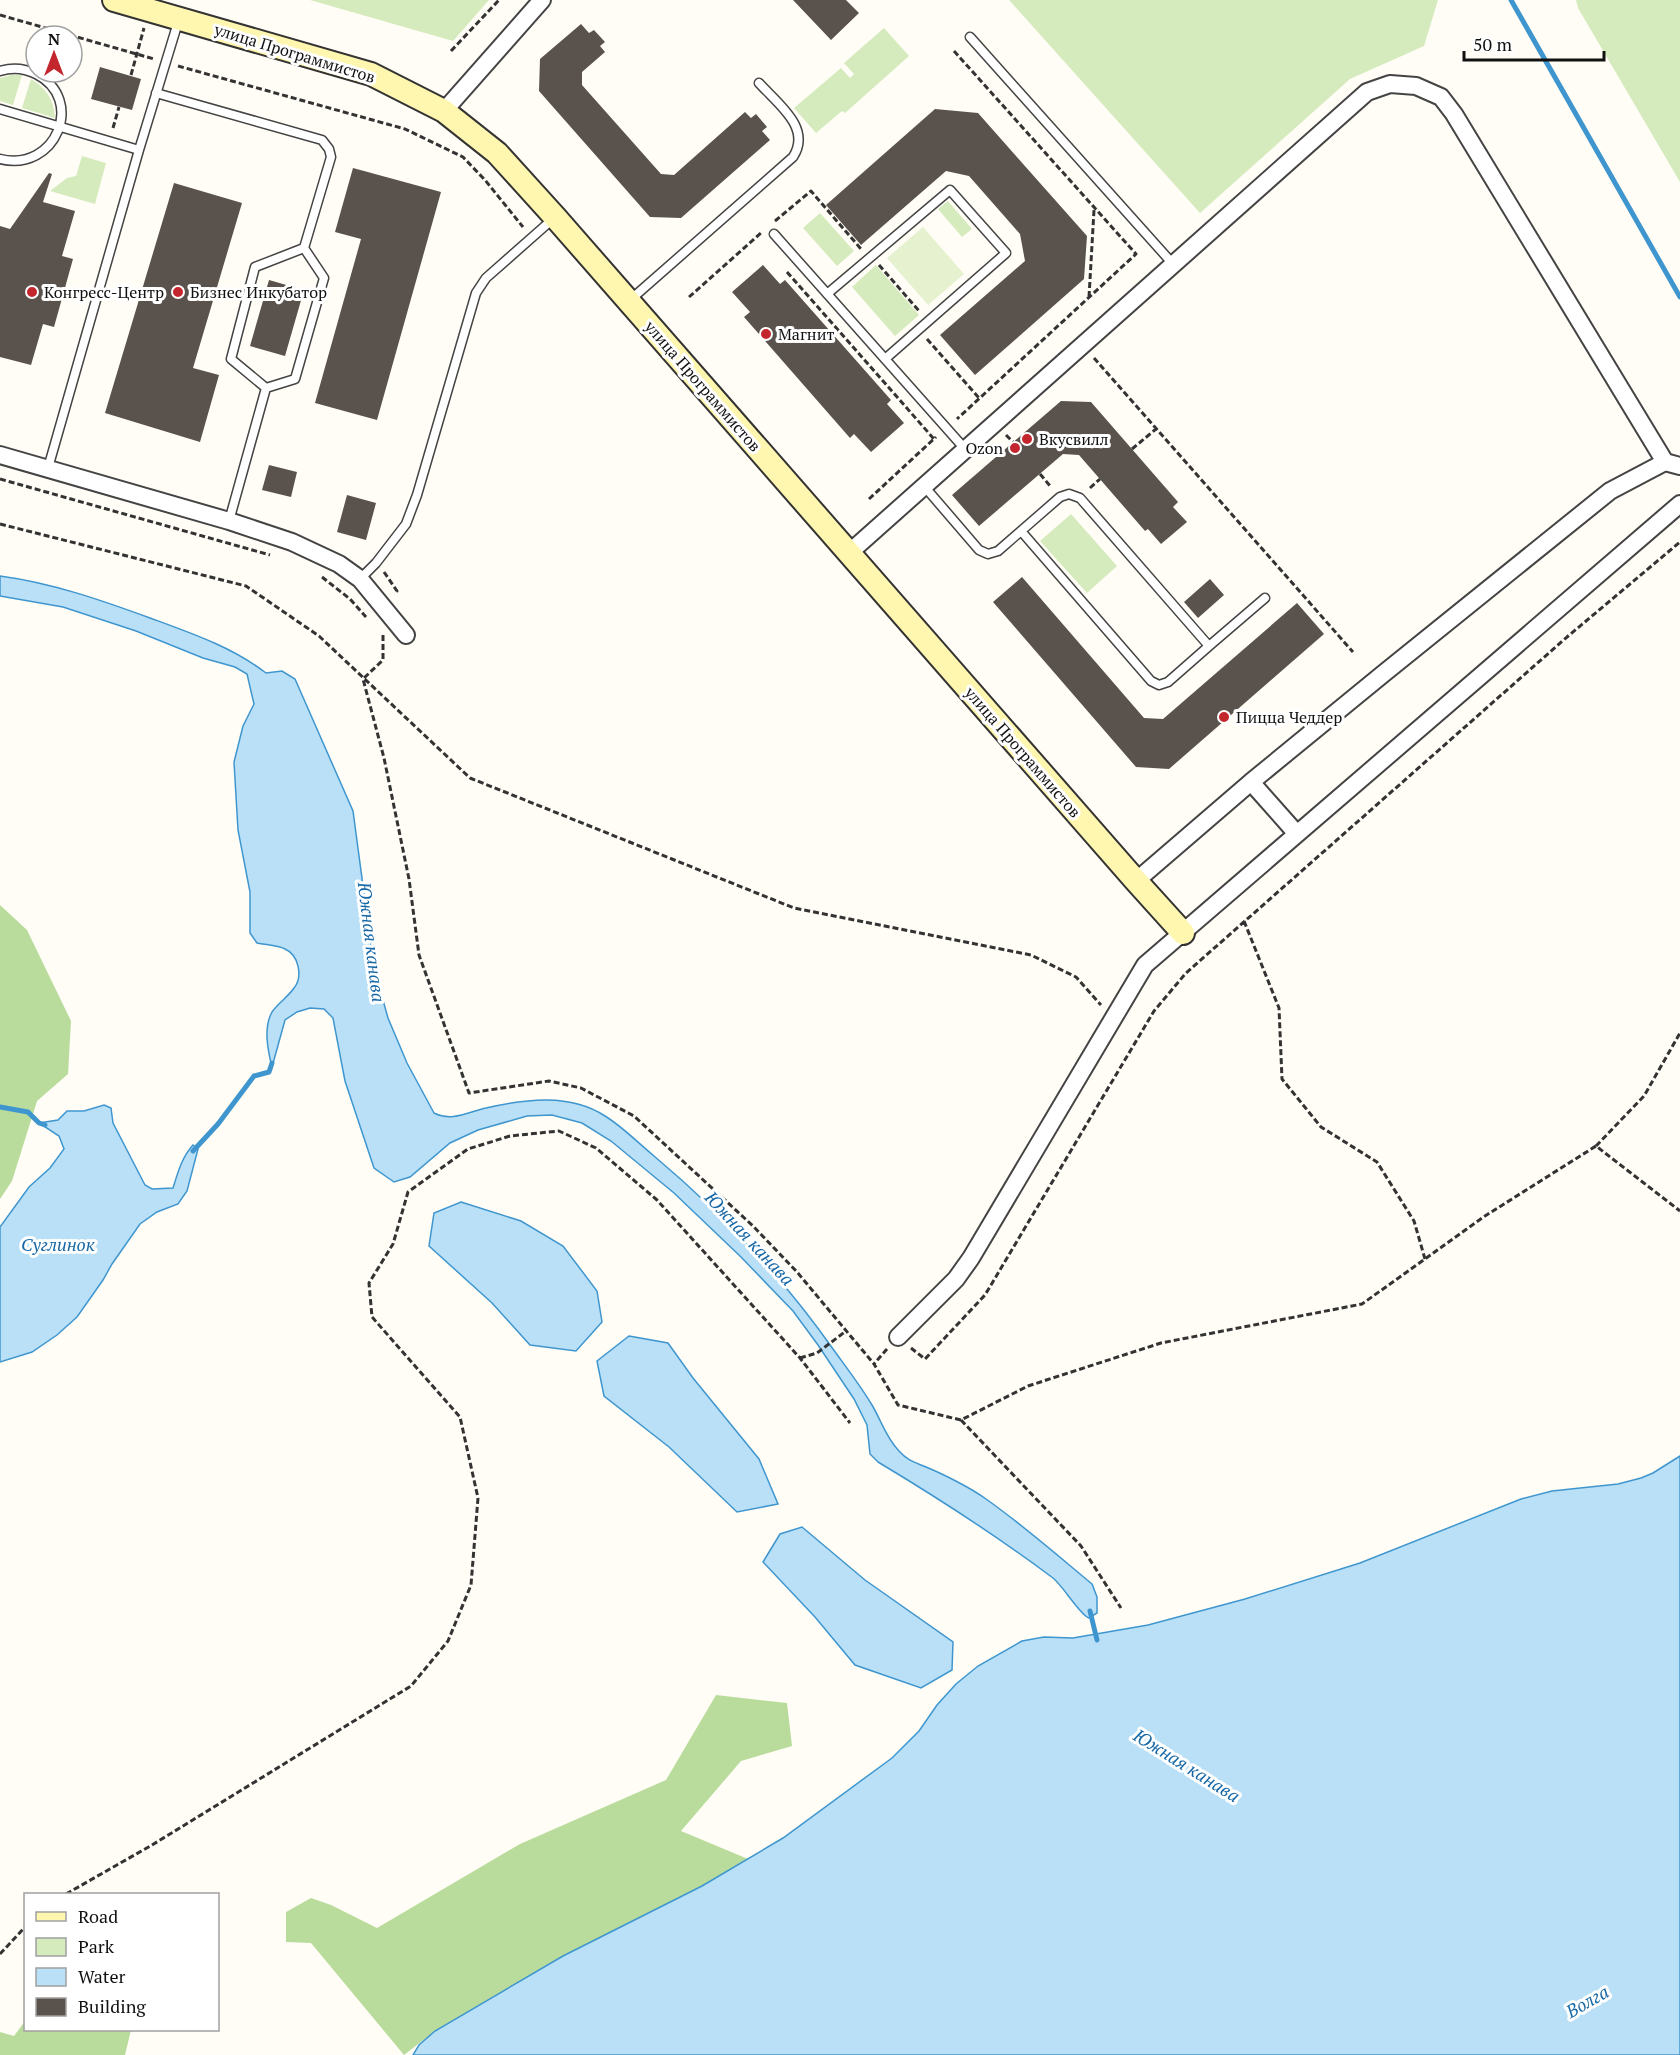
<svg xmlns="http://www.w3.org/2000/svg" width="1680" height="2055" font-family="'PT Serif',serif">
	<rect width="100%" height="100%" fill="#fffdf5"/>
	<path fill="#d5ebbd" d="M 310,0 L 489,0 L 453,41 Z
		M 1009,0 L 1438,0 L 1424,46 L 1350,79 L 1200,213 Z
		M 1576,0 L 1680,0 L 1680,182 L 1578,8 Z
		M 884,28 L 909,56 L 845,113 L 842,111 L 816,133 L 794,108 L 841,68 L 850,78 L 854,74 L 844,63 Z
		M 11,75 L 22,75 L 13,105 L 0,101 L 0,78 Z
		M 31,79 C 47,89 54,100 55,118 L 22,108 Z
		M 82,156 L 106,163 L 95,204 L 50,191 L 67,178 L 76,176 Z
		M 948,201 L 972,229 L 962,237 L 938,209 Z
		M 820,213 L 854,251 L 837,266 L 803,228 Z
		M 876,265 L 919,315 L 895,336 L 852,287 Z
		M 1071,514 L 1117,566 L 1087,593 L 1040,541 Z"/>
	<path fill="#b9dc9c" d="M 0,905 L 27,930 L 71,1021 L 68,1074 L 37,1101 L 12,1181 L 0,1199 Z
		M 716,1695 L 787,1703 L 792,1746 L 741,1761 L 681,1831 L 748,1859 L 702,1886 L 563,1956 L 435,2031 L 404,2055 L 311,1943 L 286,1942 L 286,1912 L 311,1898 L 331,1905 L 377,1928 L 520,1844 L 666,1780 Z
		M 25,2021 L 26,2030 L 131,2030 L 125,2055 L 0,2055 L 0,2032 L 14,2036 Z"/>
	<path fill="#e6f2cf" d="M 923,227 L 964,274 L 928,305 L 887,258 Z"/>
	<path fill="#b9e0f7" stroke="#3f96cf" stroke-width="1.5" d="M 0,576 C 52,583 101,600 150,618 C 191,633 232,647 266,673 L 282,671 L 295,679 L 353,811 L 374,968 L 388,1018 L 407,1063 L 434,1113 C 452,1122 468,1112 486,1108 C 525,1099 570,1093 605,1116 C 623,1127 638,1143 654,1156 C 723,1214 781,1275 833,1349 C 846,1367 860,1385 872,1405 C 881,1420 886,1438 899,1451 C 908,1461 914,1462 926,1467 C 943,1474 971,1488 986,1499 C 1023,1525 1057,1555 1092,1584 L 1097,1597 L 1097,1613 L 1089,1618 C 1080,1615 1064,1587 1053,1578 C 997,1536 938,1498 878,1462 L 870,1454 L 867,1425 L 854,1399 L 818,1345 L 793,1311 L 741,1257 L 674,1193 L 611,1141 L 582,1123 L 552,1115 L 527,1116 L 478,1130 L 450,1143 L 410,1177 L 394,1182 L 374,1168 L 345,1081 L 333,1018 L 324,1009 L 310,1008 L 297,1012 L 285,1020 L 272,1067 C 268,1051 263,1028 272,1012 C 277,1004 288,997 294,988 C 303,977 299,955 285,949 C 277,945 266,945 257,943 L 250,933 L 250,892 L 238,830 L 234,762 L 243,726 L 254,704 L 247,674 L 235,667 L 203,658 L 136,631 L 63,607 L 0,596 Z
		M 104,1105 L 111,1108 L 113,1123 L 145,1185 L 152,1189 L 173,1188 C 178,1172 182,1157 193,1145 L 198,1149 L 187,1191 L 178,1204 L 157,1212 L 140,1224 L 112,1264 L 103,1280 L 77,1317 L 57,1335 L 32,1352 L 0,1362 L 0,1227 L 29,1187 L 50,1168 L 64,1149 L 59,1136 L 39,1123 L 58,1120 L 67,1111 L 84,1111 Z
		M 461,1202 L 521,1221 L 563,1246 L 597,1291 L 602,1322 L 576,1351 L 530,1345 L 492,1303 L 429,1246 L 434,1213 Z
		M 629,1336 L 668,1343 L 693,1378 L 759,1459 L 778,1504 L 737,1512 L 669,1447 L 604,1396 L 597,1361 Z
		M 1680,1456 L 1680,2055 L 413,2055 L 419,2045 L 435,2031 L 563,1956 L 702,1886 L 783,1838 L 892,1758 L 919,1731 L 937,1705 L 956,1684 L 978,1666 L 1022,1641 L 1044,1637 L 1073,1638 L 1148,1625 L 1245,1599 L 1360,1563 L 1521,1499 L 1552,1491 L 1618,1484 L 1641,1478 L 1653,1473 Z
		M 802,1527 L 865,1580 L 953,1642 L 952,1670 L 921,1688 L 855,1665 L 815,1617 L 763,1562 L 780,1534 Z"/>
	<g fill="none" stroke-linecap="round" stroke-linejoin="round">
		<path stroke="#3f96cf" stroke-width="5" d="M 1511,0 L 1680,297
			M 0,1107 L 28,1112 L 39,1123 L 45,1125
			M 193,1151 L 218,1124 L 254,1076 L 269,1072 L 272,1063
			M 1090,1611 L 1097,1640"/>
	</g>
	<path fill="#5a524d" d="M 793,0 L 846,0 L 859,13 L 831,40 Z
		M 581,24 L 589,33 L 594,30 L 605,42 L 600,46 L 605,52 L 582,72 L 582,85 L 661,174 L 674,175 L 745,112 L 751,118 L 756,114 L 767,127 L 762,131 L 770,140 L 681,218 L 650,217 L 539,91 L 540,59 Z
		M 100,67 L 141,79 L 132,110 L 91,99 Z
		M 935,109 L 978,113 L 1087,236 L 1084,279 L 975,375 L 940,335 L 1025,261 L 1020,234 L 969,176 L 946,171 L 861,245 L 826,205 Z
		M 353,168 L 441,192 L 377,420 L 315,403 L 361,239 L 335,232 Z
		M 49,173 L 52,174 L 43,202 L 75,211 L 62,256 L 73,259 L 54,327 L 43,324 L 31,365 L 0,357 L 0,226 L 10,229 Z
		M 174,183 L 242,203 L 193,368 L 219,375 L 200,442 L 105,413 Z
		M 763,265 L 780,284 L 785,280 L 891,400 L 887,404 L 904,423 L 871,452 L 854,434 L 850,438 L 744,317 L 750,312 L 732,292 Z
		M 269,280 L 304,290 L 285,356 L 250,346 Z
		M 1061,401 L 1091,402 L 1178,502 L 1173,507 L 1187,522 L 1161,544 L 1148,529 L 1145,531 L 1079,455 L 1063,454 L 979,526 L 952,495 Z
		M 269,465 L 297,472 L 291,497 L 262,490 Z
		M 347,495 L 376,503 L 366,540 L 337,532 Z
		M 1022,577 L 1144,718 L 1163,719 L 1297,603 L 1324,634 L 1169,769 L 1136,767 L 993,602 Z
		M 1210,579 L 1224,595 L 1198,618 L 1184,602 Z"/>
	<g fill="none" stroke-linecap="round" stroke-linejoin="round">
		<g stroke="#444" stroke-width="11">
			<path id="lane" d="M 970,37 L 1173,264
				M 0,71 C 13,67 24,68 36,74 C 86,99 56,173 0,159
				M 156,93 L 322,140 L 329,149 L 331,157 L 304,248 L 255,267 L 231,359 L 266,388 L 229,521
				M 0,109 L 139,150
				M 774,234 L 965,449
				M 827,294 L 950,190 L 1006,253 L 885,359
				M 629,301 L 793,157 C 812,128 778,104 759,83
				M 266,388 L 295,379 L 324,278 L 304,248
				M 48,468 L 139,150 L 179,19
				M 924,486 L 979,550 L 988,554 L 998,551 L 1060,497 L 1069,494 L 1080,498 L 1209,646 L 1168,682 L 1159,685 L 1151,681 L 1021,531
				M 360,579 L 376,563 L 406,524 L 417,495 L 476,293 L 486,278 L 554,218
				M 1209,646 L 1265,598"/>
		</g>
		<g stroke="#444" stroke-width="20">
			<path id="street" d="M 444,111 L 542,0
				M 0,455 L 229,521 L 292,542 L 339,564 L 360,579 L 406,635
				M 849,553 L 1367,92 L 1390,84 L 1416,86 L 1441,97 L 1454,114 L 1665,462 L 1680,466
				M 1251,782 L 1297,834
				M 1136,881 L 1251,782 L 1383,674 L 1610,491 L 1665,462
				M 898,1337 L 956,1279 L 971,1258 L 1145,965 L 1680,504"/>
		</g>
		<g stroke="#333" stroke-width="26">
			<path id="secondary" d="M 114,0 L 371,74 L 444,111 L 497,153 L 555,217 L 1136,881 L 1183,933"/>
		</g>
		<path stroke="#333" stroke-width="3" stroke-dasharray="6 3" stroke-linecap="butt" d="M 0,15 L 154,59
			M 451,51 L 499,0
			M 954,51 L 1136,254 L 957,419
			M 178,66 L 405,129 L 463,157 L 485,180 L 523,227
			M 131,75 L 144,28
			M 113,128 L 119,107
			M 775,221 L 811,191 L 861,249
			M 879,265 L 920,312
			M 787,272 L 934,439
			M 689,297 L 761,233
			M 1089,297 L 1094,210
			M 927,339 L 979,398
			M 1094,358 L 1353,652
			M 1006,435 L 1013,442
			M 1132,449 L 1156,429
			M 1040,474 L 1051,487
			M 0,479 L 270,555
			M 1090,488 L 1100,479
			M 869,499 L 936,437
			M 0,524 L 246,586 L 319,636 L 470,778 L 794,908 L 1031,955 L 1076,977 L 1101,1005
			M 384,572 L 397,591 L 394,593
			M 322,577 L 350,599 L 366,617
			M 383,635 L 383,660 L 363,679 L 384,758 L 409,879 L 419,955 L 469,1093 L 549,1081 L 581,1088 L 634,1116 L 753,1226 L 797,1272 L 874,1364
			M 1244,921 L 1279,1008 L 1282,1079 L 1321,1127 L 1377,1162 L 1414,1221 L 1425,1259
			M 1596,1146 L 1644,1096 L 1680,1033
			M 911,1348 L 925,1359 L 985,1295 L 1154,1011 L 1186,973 L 1567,637 L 1680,542
			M 887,1349 L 874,1364 L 898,1405 L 961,1420 L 1028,1386 L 1161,1343 L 1362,1304 L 1485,1216 L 1596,1146 L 1680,1211
			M 800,1358 L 817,1353 L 846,1331
			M 961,1420 L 1081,1546 L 1121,1608
			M 66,1894 L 152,1845 L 411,1686 L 448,1641 L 471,1585 L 478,1498 L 460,1417 L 372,1317 L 369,1283 L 393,1244 L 408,1192 L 468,1149 L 510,1136 L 559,1131 L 596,1148 L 657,1200 L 800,1358 L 850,1423
			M 0,1954 L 26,1926"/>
		<use href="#lane" stroke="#fff" stroke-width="8"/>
		<use href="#street" stroke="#fff" stroke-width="16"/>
		<use href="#secondary" stroke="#fff6b0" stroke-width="22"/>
	</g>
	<g fill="#c4262e" stroke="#fff" stroke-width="2">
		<circle cx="32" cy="292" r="6"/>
		<circle cx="178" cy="292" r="6"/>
		<circle cx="766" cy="334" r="6"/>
		<circle cx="1027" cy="439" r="6"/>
		<circle cx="1015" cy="448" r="6"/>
		<circle cx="1224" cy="717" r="6"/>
	</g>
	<g text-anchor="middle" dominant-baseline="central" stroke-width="6" stroke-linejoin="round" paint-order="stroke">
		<g font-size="16" fill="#111" stroke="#fff">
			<text transform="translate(295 53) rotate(17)">улица Программистов</text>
			<text transform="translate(703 386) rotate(49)">улица Программистов</text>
			<text transform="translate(1023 752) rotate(49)">улица Программистов</text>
		</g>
		<g font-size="16" fill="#111" stroke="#fff" text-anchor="start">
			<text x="44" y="292">Конгресс-Центр</text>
			<text x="190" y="292">Бизнес Инкубатор</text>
			<text x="778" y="334">Магнит</text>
			<text x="1039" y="439">Вкусвилл</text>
			<text x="1003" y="448" text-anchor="end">Ozon</text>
			<text x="1236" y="717">Пицца Чеддер</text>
		</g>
		<g font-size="18" font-style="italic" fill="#1768a6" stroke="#fff">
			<text transform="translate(372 942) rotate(83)">Южная канава</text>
			<text transform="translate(750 1238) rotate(47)">Южная канава</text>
			<text x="58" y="1244">Суглинок</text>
			<text transform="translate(1187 1765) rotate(32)">Южная канава</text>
			<text transform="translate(1587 2001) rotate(-30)">Волга</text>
		</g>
	</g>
	<rect x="24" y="1893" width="195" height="138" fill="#ffffff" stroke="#a0a0a0" stroke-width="1.5"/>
	<rect x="36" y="1912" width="30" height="9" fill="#fff6b0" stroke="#a0a0a0" stroke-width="1.5"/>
	<text x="78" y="1923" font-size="18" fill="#111111">Road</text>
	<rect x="36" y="1938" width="30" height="18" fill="#d5ebbd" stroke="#a0a0a0" stroke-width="1.5"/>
	<text x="78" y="1953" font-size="18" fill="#111111">Park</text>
	<rect x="36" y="1968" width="30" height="18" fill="#b9e0f7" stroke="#a0a0a0" stroke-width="1.5"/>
	<text x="78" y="1983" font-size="18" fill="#111111">Water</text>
	<rect x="36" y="1998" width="30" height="18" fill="#5a524d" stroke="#a0a0a0" stroke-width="1.5"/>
	<text x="78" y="2013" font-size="18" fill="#111111">Building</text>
	<g transform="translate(54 54)"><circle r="28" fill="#ffffff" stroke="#a0a0a0" stroke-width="1.5"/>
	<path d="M0-4.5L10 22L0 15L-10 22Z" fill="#c4262e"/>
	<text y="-9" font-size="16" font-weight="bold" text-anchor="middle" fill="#111111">N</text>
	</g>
	<path d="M1464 51v9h140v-9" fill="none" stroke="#111111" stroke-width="3"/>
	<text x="1473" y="51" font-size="18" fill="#111111" stroke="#ffffff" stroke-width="4.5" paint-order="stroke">50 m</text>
</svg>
